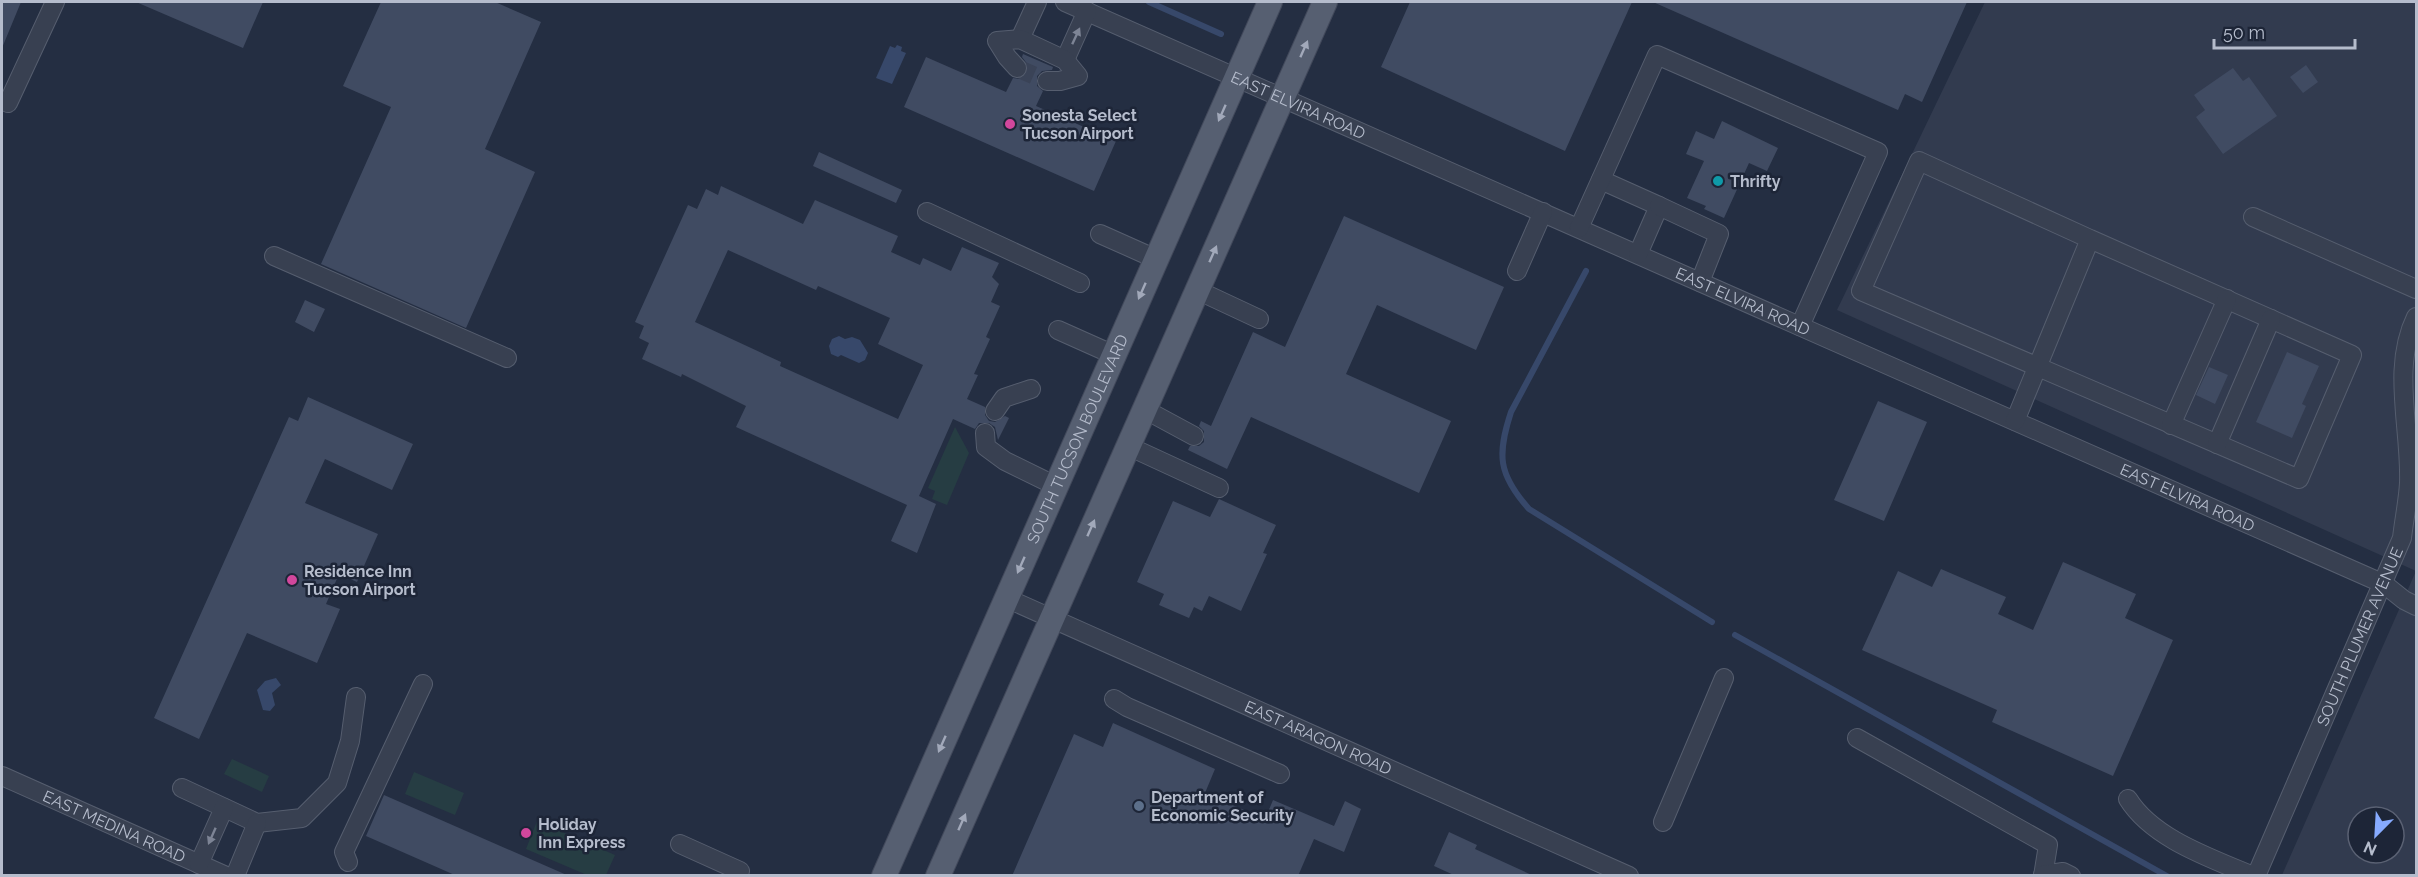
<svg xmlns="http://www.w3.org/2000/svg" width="2418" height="877" font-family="Raleway,sans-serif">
	<rect width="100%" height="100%" fill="#242e42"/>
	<path fill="#323b4f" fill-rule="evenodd" d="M 1985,2 L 2416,2 L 2416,875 L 2282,875 L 2416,571 L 1837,310 ZM 2358,817 L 2394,817 L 2394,853 L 2358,853 Z"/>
	<path fill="#263d43" d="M 955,427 L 969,453 L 947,505 L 932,499 L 935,491 L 928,488 Z
		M 232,759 L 269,776 L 262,792 L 224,774 Z
		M 414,772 L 464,793 L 455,815 L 405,794 Z
		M 537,821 L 615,855 L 606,875 L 587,875 L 526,849 Z"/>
	<path fill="#37486a" d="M 897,45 L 902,47 L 901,51 L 906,53 L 892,84 L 876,78 L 890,46 L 895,48 Z
		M 839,336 L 845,339 L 852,337 L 860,340 L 868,353 L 865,360 L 859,363 L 841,355 L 838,357 L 831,354 L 829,346 L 832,339 Z
		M 276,678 L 281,685 L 272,693 L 275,705 L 270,711 L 263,710 L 257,690 L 265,681 Z"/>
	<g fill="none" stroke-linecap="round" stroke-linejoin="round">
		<path stroke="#37486a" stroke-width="6" d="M 1149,2 L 1221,34
			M 1586,271 L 1511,412 C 1497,455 1498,474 1529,509 L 1712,622
			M 1735,635 L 2167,876"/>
	</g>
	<path fill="#404b62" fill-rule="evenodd" d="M 2,2 L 21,2 L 2,48 Z
		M 136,2 L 263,2 L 243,48 Z
		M 381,2 L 495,2 L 541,22 L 485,149 L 535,172 L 466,328 L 321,264 L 391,107 L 343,86 Z
		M 1410,2 L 1632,2 L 1565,151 L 1381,67 Z
		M 1653,2 L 1967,2 L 1922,102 L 1905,94 L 1898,110 Z
		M 1023,54 L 1053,67 L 1052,70 L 1042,71 L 1037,76 L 1037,86 L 1043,91 L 1036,106 L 1116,141 L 1094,191 L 904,107 L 926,57 L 1006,92 L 1013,78 L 1020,79 L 1027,72 L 1028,65 L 1022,57 Z
		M 2306,65 L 2318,82 L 2303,93 L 2290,77 Z
		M 2233,68 L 2243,81 L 2249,77 L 2277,116 L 2223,154 L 2196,117 L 2205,110 L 2194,95 Z
		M 1722,121 L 1778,148 L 1767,171 L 1749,163 L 1724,218 L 1704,209 L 1706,206 L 1687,198 L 1704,161 L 1686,154 L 1696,131 L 1714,139 Z
		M 819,152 L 902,190 L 896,203 L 813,166 Z
		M 721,186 L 803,224 L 815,200 L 898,236 L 891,252 L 920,265 L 923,258 L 951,271 L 962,247 L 999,263 L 992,277 L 999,284 L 991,302 L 1000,306 L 986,337 L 990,339 L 974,374 L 978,375 L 967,399 L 985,407 L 985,415 L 989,421 L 995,422 L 1005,416 L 1009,418 L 998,440 L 995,427 L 989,423 L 979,423 L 975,429 L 953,419 L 919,496 L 936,504 L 917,553 L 891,541 L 907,505 L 736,427 L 746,406 L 682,374 L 681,377 L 642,359 L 649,343 L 639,338 L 644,326 L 635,322 L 688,205 L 697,209 L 706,189 L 718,195 ZM 728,250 L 816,290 L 818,286 L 890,318 L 878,344 L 923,365 L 898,419 L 780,366 L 781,362 L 695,322 Z
		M 1344,216 L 1504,287 L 1476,350 L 1377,305 L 1346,374 L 1451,421 L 1419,493 L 1251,417 L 1227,469 L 1188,450 L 1190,446 L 1199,446 L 1204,442 L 1204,431 L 1199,426 L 1201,421 L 1211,426 L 1253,332 L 1285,347 Z
		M 305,300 L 325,309 L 314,332 L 295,322 Z
		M 2287,352 L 2319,366 L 2302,404 L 2306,406 L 2292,438 L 2256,422 Z
		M 2209,367 L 2228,375 L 2215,404 L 2196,395 Z
		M 308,397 L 413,444 L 392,490 L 325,459 L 305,503 L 378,534 L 357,582 L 339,574 L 326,604 L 340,609 L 317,663 L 247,633 L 199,739 L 154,718 L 289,417 L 298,421 Z
		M 1878,401 L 1927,422 L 1884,521 L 1834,500 Z
		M 1219,499 L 1276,525 L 1263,553 L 1267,554 L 1241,611 L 1209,596 L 1202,611 L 1194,607 L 1189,618 L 1159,605 L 1164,594 L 1137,582 L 1173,501 L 1210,517 Z
		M 2063,562 L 2136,594 L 2125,618 L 2173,640 L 2113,776 L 1992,722 L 1997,710 L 1862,650 L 1898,571 L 1932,587 L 1941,569 L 2006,597 L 1998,614 L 2033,630 Z
		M 1113,723 L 1215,769 L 1205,793 L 1265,819 L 1273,800 L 1334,826 L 1345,801 L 1361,809 L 1344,852 L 1314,839 L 1298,876 L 1012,876 L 1074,734 L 1103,747 Z
		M 384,795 L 569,876 L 457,876 L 366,836 Z
		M 1449,832 L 1477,845 L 1475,849 L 1534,876 L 1456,876 L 1434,866 Z"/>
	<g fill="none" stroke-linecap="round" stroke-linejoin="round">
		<path stroke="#3a4357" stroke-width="18" stroke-dasharray="18 9" stroke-linecap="butt" d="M 1017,68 L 1047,81"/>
		<g stroke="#565e6f" stroke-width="20">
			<g id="minor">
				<path id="s1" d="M 1065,2 L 2384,584 L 2404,600 L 2416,606"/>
				<path d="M 1020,39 L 1037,2"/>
				<path d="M 1065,60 L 1087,11"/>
				<path d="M 1017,68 L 1007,57 L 997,41 L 1020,39 L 1065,60 L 1078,76 L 1060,81 L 1047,81"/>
				<path d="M 8,103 L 55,2"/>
				<path d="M 1601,180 L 1659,206 L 1638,254"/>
				<path d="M 1659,206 L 1719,234 L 1700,282"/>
				<path d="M 927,212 L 1080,283"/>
				<path d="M 2253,217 L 2416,289"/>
				<path d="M 1579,228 L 1657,55 L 1878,152 L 1800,326"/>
				<path d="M 1100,234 L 1156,259"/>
				<path d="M 274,256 L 507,358"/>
				<path d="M 1517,271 L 1543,212"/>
				<path d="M 1197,290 L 1259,319"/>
				<path d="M 1058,330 L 1114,355"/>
				<path d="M 1144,409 L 1194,436"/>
				<path d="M 995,411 L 1004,398 L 1031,389"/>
				<path d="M 2015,421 L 2090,239 L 2352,355 L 2299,479 L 1861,291 L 1919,161 L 2090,239"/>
				<path d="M 2171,425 L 2227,299"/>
				<path d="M 985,433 L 986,447 L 1005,461 L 1056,486"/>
				<path d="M 2217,444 L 2271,319"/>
				<path d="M 1128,446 L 1219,488"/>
				<path id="s2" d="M 1006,598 L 1629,876"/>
				<path d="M 1114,699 L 1127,707 L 1280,774"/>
				<path d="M 1857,738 L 2048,845 L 2043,876"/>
				<path id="s3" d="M 2,776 L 226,876"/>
				<path d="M 182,788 L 257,823 L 302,818 L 337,783 L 350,741 L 356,697"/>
				<path d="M 2128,799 C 2153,839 2211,858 2253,876"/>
				<path d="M 1663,822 L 1724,678"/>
				<path d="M 680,844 L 740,871"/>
				<path d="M 348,862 L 344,852 L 423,684"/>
				<path d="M 199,864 L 224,808"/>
				<path d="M 2043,875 L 2063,872 L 2071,876"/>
				<path d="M 235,876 L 257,823"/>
				<path id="s4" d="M 2256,876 L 2402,538 C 2404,520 2408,501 2409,483 C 2411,428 2391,368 2416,317"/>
			</g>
		</g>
		<g stroke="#42495b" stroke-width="26">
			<g id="major">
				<path id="s5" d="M 884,876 L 1270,2"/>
				<path d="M 938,876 L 1325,2"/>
			</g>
		</g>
		<use href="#minor" stroke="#384051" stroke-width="18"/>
		<use href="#major" stroke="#565f71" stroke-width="24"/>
	</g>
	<defs><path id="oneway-solid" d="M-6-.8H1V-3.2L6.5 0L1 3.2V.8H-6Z" transform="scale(1.5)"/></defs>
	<g fill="#7d8495">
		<use href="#oneway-solid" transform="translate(1076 36) rotate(-65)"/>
		<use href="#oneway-solid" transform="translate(212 836) rotate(114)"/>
	</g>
	<g fill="#a2a9ba">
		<use href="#oneway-solid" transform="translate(1304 49) rotate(-66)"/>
		<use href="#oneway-solid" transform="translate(1222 113) rotate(114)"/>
		<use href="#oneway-solid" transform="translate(1213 254) rotate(-66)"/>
		<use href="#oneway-solid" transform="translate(1142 291) rotate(114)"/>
		<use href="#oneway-solid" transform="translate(1091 528) rotate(-66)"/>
		<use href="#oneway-solid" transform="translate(1021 565) rotate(114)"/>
		<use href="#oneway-solid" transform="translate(942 744) rotate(114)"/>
		<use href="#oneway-solid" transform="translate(962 822) rotate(-66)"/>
	</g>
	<g fill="#d1479c" stroke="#1d2537" stroke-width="2">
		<circle cx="1010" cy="124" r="6"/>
		<circle cx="292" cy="580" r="6"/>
		<circle cx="526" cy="833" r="6"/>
	</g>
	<circle fill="#0f9aa8" stroke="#1d2537" stroke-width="2" cx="1718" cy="181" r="6"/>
	<circle fill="#5c6f8a" stroke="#1d2537" stroke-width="2" cx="1139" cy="806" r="6"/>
	<g text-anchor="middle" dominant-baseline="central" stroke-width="5" stroke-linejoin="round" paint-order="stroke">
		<g font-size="16" fill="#b5bccc" stroke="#1d2537">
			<text stroke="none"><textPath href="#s1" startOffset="255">EAST ELVIRA ROAD</textPath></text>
			<text stroke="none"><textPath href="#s1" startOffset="741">EAST ELVIRA ROAD</textPath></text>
			<text stroke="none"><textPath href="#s5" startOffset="478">SOUTH TUCSON BOULEVARD</textPath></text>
			<text stroke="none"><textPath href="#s1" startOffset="1227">EAST ELVIRA ROAD</textPath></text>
			<text stroke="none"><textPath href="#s4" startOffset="261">SOUTH PLUMER AVENUE</textPath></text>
			<text stroke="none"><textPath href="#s2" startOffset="342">EAST ARAGON ROAD</textPath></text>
			<text stroke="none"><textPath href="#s3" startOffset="123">EAST MEDINA ROAD</textPath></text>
		</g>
		<g font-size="16" font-weight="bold" fill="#b5bccc" stroke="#1d2537" text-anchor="start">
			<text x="1022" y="115">Sonesta Select<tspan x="1022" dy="18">Tucson Airport</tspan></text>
			<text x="1730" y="181">Thrifty</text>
			<text x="304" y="571">Residence Inn<tspan x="304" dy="18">Tucson Airport</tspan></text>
			<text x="1151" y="797">Department of<tspan x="1151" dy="18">Economic Security</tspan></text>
			<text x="538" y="824">Holiday<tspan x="538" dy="18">Inn Express</tspan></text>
		</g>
	</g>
	<rect width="2418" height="877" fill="none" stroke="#b5bccc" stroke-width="6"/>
	<g transform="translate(2376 835) rotate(204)"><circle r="28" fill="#1d2537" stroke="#5a6173" stroke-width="1.5"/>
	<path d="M0-4.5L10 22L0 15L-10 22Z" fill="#87abff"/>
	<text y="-9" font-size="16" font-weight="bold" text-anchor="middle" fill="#b5bccc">N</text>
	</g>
	<path d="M2214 39v9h141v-9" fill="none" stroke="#b5bccc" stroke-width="3"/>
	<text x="2223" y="39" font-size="18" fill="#b5bccc" stroke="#1d2537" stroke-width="4.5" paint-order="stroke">50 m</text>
</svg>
